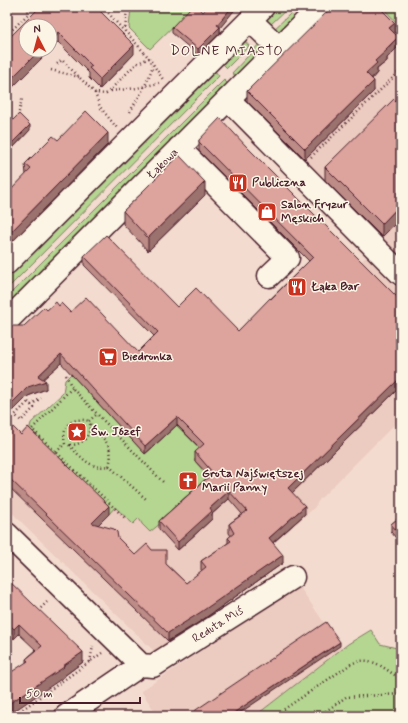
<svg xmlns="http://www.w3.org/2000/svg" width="408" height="723" font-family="Mynerve,sans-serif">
	<rect width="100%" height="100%" fill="#f3dccf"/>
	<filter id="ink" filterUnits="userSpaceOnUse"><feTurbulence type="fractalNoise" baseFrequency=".025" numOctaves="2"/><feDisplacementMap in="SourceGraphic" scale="8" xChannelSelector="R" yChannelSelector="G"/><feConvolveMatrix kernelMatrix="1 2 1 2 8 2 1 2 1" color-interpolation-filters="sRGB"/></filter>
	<g filter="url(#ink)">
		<path fill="#eccbc0" d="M 342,7 L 401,7 L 401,249 L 392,257 L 243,105 Z
			M 366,257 L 401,293 L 401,418 L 319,500 L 314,508 L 281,537 L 229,533 L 234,542 L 234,597 L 169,643 L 154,651 L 7,508 L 7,421 L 20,434 L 63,393 L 65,380 L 71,374 L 153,433 L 161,440 L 176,425 Z
			M 299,586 L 342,649 L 255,716 L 158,716 L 141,691 Z"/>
		<path fill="#b4d691" stroke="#7f7a5e" d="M 131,7 L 190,7 L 192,8 L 150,49 L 129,28 Z
			M 278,7 L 285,7 L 287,9 L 270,25 L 265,20 Z
			M 384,7 L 397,7 L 401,9 L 401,27 L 383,8 Z
			M 290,14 L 296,19 C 287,27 282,33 270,33 Z
			M 263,40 L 264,48 L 262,51 L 237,77 L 232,73 Z
			M 245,41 L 249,46 L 227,68 L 222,63 Z
			M 215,71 L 219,76 L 7,289 L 7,279 Z
			M 224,80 L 229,85 L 7,308 L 7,297 Z
			M 71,374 L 145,454 L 176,425 L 203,452 L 194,460 L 212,481 L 150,532 L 142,524 L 139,518 L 133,524 L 115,507 L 109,514 L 28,436 L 31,423 L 63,393 L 65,380 Z
			M 371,630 L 380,644 L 401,649 L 401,716 L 255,716 L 348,644 Z"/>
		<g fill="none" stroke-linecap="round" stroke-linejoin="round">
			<g stroke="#4a1f2b" stroke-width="25">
				<path id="minor" d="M 250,20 L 279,48
					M 228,99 L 401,274
					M 179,148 L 288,258 L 269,276
					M 7,263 L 263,7
					M 7,321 L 320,7
					M 7,534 L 141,665
					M 141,665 L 153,666 L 293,577
					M 66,716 L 141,665"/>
			</g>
			<path stroke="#4a1f2b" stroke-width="2.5" stroke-dasharray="1 3" stroke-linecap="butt" d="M 103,7 L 124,31
				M 127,7 L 125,31 L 149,58 L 164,81
				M 393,24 L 400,32 L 401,38
				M 7,35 L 28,14 L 28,7
				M 57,64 L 62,60 L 95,93 L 106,94 L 136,64 L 149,58
				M 51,70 L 79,77
				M 111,91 L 137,88 L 159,83
				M 95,93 L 100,107 L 117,128
				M 130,112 C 139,96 148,83 153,65
				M 18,116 L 22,99
				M 311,157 L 401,70
				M 66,375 L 72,388 L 163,482
				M 72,388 L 32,429 L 126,519
				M 28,402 L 34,408 L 21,421 L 15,415 Z
				M 31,405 L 41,398
				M 89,421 L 97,414
				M 90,424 C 103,439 115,445 109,466
				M 65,444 C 61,426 72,416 89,421
				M 69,445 C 81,457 90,470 109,466
				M 70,445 C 82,445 90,437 90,424
				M 56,452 L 65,444
				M 109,466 L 146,499
				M 38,611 L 47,602
				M 7,636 L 10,639 L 12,637
				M 90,662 L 93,646
				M 13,716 L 102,653
				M 274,716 L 351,664 C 371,654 384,669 401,679
				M 319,716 L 346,697 L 401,694"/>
			<use href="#minor" stroke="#fcf5e5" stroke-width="22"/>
		</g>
		<path fill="#be8c87" stroke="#4a1f2b" d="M 40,7 L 134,54 L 100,89 L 89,78 L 89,73 L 58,42 L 12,88 L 7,83 L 7,40 Z
			M 383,7 L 383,8 L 382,9 L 395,33 L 394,33 L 398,47 L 387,58 L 387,61 L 377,69 L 377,73 L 372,79 L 374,91 L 305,159 L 247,101 L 247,91 Z
			M 172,27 L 220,28 L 220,33 L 198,55 L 172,33 Z
			M 401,105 L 382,237 L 325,180 L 325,167 Z
			M 7,126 L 30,130 L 9,152 L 7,149 Z
			M 58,140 L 108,144 L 7,247 L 7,194 L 26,175 L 25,164 Z
			M 199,140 L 246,146 L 401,301 L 401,386 L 292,493 L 305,514 L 273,543 L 283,563 L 201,621 L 168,641 L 7,485 L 7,421 L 21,435 L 109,514 L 98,525 L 118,538 L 135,555 L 166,564 L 186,583 L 202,571 L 201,570 L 201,561 L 228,543 L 228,538 L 231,536 L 229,533 L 229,524 L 242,514 L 229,499 L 212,514 L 212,519 L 178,550 L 159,529 L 159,521 L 209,476 L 195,461 L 195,452 L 200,448 L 177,425 L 145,454 L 61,363 L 43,379 L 46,389 L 28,396 L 24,326 L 47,310 L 59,306 L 138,352 L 154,336 L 84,265 L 84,256 L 177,307 L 238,331 L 309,261 L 199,151 Z
			M 142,192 L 205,195 L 148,251 L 123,224 L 123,211 L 142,193 Z
			M 401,516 L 401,544 L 391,532 L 391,524 Z
			M 7,579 L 83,662 L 64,676 L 64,677 L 26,662 L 26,659 L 36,650 L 19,634 L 14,639 L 7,633 Z"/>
		<path fill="#9b726e" stroke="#4a1f2b" d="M 232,7 L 237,7 L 220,28 L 220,33 L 198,55 L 198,49 Z
			M 395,23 L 395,33 L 389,39 L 389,28 Z
			M 58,32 L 58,42 L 50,50 L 50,40 Z
			M 398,37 L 398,47 L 387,58 L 387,61 L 377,69 L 377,73 L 366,83 L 366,73 L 375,61 Z
			M 134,45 L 134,54 L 100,89 L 100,79 Z
			M 40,50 L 50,50 L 12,88 L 12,78 Z
			M 374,81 L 374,91 L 305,159 L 305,149 Z
			M 30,125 L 30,130 L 9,152 L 9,146 Z
			M 108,133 L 108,144 L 7,247 L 7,236 Z
			M 205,182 L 205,195 L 148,251 L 148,238 Z
			M 401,204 L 401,218 L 382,237 L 382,224 Z
			M 61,354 L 61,363 L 39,383 L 46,381 L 46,389 L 28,396 L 7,417 L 7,408 L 28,387 L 38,376 Z
			M 401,377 L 401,386 L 288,497 L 288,488 Z
			M 177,417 L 177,425 L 145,454 L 145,446 Z
			M 229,491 L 229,499 L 212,514 L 212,519 L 178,550 L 178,542 L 210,508 Z
			M 109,506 L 109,514 L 92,531 L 92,523 Z
			M 305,506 L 305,514 L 269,546 L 269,538 Z
			M 283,555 L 283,563 L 201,621 L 168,641 L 168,633 Z
			M 19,624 L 19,634 L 14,639 L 14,629 Z
			M 340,642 L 340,646 L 235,716 L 229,716 Z
			M 83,652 L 83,662 L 64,676 L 64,677 L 7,716 L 7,705 Z"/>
		<path fill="#dda39d" stroke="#4a1f2b" d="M 40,7 L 96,7 L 134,45 L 100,79 L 89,68 L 92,66 L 58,32 L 50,40 L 50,26 L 26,26 L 26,50 L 40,50 L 12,78 L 7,73 L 7,40 Z
			M 191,7 L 197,7 L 203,12 L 207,7 L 232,7 L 217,25 L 220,27 L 198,49 L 172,27 Z
			M 332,7 L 379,7 L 395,23 L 389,28 L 398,37 L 386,49 L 387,50 L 375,61 L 377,63 L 366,73 L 374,81 L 305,149 L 247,91 Z
			M 394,99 L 401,105 L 401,204 L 382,224 L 325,167 Z
			M 86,111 L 108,133 L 7,236 L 7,194 L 31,169 L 25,164 L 53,136 L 58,140 Z
			M 19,114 L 30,125 L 9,146 L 7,144 L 7,126 Z
			M 220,118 L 246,146 L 401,301 L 401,377 L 288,488 L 305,506 L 269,538 L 283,555 L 201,612 L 168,633 L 7,476 L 7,421 L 21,435 L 28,427 L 109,506 L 92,523 L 114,529 L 117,532 L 118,538 L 135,555 L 147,544 L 152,550 L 166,550 L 166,564 L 186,583 L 206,567 L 201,561 L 231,541 L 228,538 L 234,533 L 229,524 L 247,511 L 229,491 L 210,508 L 212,511 L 178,542 L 159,521 L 213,473 L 195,452 L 204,444 L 177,417 L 145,446 L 61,354 L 38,376 L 46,381 L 28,387 L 7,408 L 7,331 L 12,326 L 24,326 L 44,307 L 47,310 L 56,302 L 59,306 L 61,303 L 70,312 L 86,297 L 138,352 L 158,332 L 84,256 L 106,235 L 177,307 L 196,288 L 238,331 L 270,298 L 271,299 L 313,257 L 199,142 L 199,140 Z
			M 179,155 L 205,182 L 148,238 L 123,211 L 143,192 L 142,192 Z
			M 401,516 L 401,536 L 391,524 Z
			M 7,579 L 83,652 L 63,666 L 64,667 L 7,705 L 7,675 L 28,661 L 26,659 L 42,646 L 19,624 L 14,629 L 7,622 Z
			M 326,622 L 340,642 L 229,716 L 187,716 Z"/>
	</g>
	<defs>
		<g id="restaurant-square" transform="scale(1)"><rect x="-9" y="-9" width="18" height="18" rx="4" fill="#c8321e" stroke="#fcf5e5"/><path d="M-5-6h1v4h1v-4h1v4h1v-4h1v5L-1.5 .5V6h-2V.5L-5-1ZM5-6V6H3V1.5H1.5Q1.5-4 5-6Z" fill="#fff"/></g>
		<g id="shop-square" transform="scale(1)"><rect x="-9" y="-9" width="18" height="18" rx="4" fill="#c8321e" stroke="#fcf5e5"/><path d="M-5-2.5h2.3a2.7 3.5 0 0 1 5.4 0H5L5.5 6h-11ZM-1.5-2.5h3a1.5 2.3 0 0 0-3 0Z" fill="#fff"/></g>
		<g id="supermarket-square" transform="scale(1)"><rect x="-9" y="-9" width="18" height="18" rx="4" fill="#c8321e" stroke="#fcf5e5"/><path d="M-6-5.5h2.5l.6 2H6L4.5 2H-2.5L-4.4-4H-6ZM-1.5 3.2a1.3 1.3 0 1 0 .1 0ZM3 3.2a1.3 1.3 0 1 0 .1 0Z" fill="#fff"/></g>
		<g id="sight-square" transform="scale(1)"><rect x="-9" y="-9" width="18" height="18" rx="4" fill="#c8321e" stroke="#fcf5e5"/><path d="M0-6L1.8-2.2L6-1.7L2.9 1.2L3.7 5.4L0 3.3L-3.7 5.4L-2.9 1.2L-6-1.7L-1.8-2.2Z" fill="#fff"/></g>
		<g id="church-square" transform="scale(1)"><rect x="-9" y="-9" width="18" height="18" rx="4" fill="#c8321e" stroke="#fcf5e5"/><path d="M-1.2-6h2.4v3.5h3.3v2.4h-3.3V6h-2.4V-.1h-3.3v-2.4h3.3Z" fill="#fff"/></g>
	</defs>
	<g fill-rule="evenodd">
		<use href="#restaurant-square" x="238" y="183"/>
		<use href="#shop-square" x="267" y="212"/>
		<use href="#restaurant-square" x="297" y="287"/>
		<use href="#supermarket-square" x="108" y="357"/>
		<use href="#sight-square" x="77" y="432"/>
		<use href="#church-square" x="188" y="481"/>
	</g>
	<g text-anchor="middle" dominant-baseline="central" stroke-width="3" stroke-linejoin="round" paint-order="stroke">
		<g font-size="12" fill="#4a1f2b" stroke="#fcf5e5">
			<text transform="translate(163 164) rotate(-45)">Łąkowa</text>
			<text transform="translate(218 625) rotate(-32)">Reduta Miś</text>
		</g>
		<g font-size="12" font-weight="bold" fill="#4a1f2b" stroke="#fcf5e5" text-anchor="start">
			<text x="252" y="183">Publiczna</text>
			<text x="281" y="205">Salon Fryzur<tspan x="281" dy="14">Męskich</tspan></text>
			<text x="311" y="287">Łąka Bar</text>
			<text x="122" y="357">Biedronka</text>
			<text x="91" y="432">Św. Józef</text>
			<text x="202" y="474">Grota Najświętszej<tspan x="202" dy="14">Marii Panny</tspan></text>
		</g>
		<g font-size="14" letter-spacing="1" fill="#4a1f2b" stroke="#fcf5e5">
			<text x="227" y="51">DOLNE MIASTO</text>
		</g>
	</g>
	<rect width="408" height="723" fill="none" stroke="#fcf5e5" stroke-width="24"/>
	<rect x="12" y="12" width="384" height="699" fill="none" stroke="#4a1f2b" stroke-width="1.5" filter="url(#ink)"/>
	<g transform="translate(38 38) rotate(354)"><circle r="19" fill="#fcf5e5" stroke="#b59f9b"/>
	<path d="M0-3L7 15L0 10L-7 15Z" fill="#c8321e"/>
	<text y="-6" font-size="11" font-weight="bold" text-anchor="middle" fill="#4a1f2b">N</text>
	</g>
	<path d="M20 697v6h120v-6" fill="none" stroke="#4a1f2b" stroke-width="2"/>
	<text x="26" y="697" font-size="12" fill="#4a1f2b" stroke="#fcf5e5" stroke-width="3" paint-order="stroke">50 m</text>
</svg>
